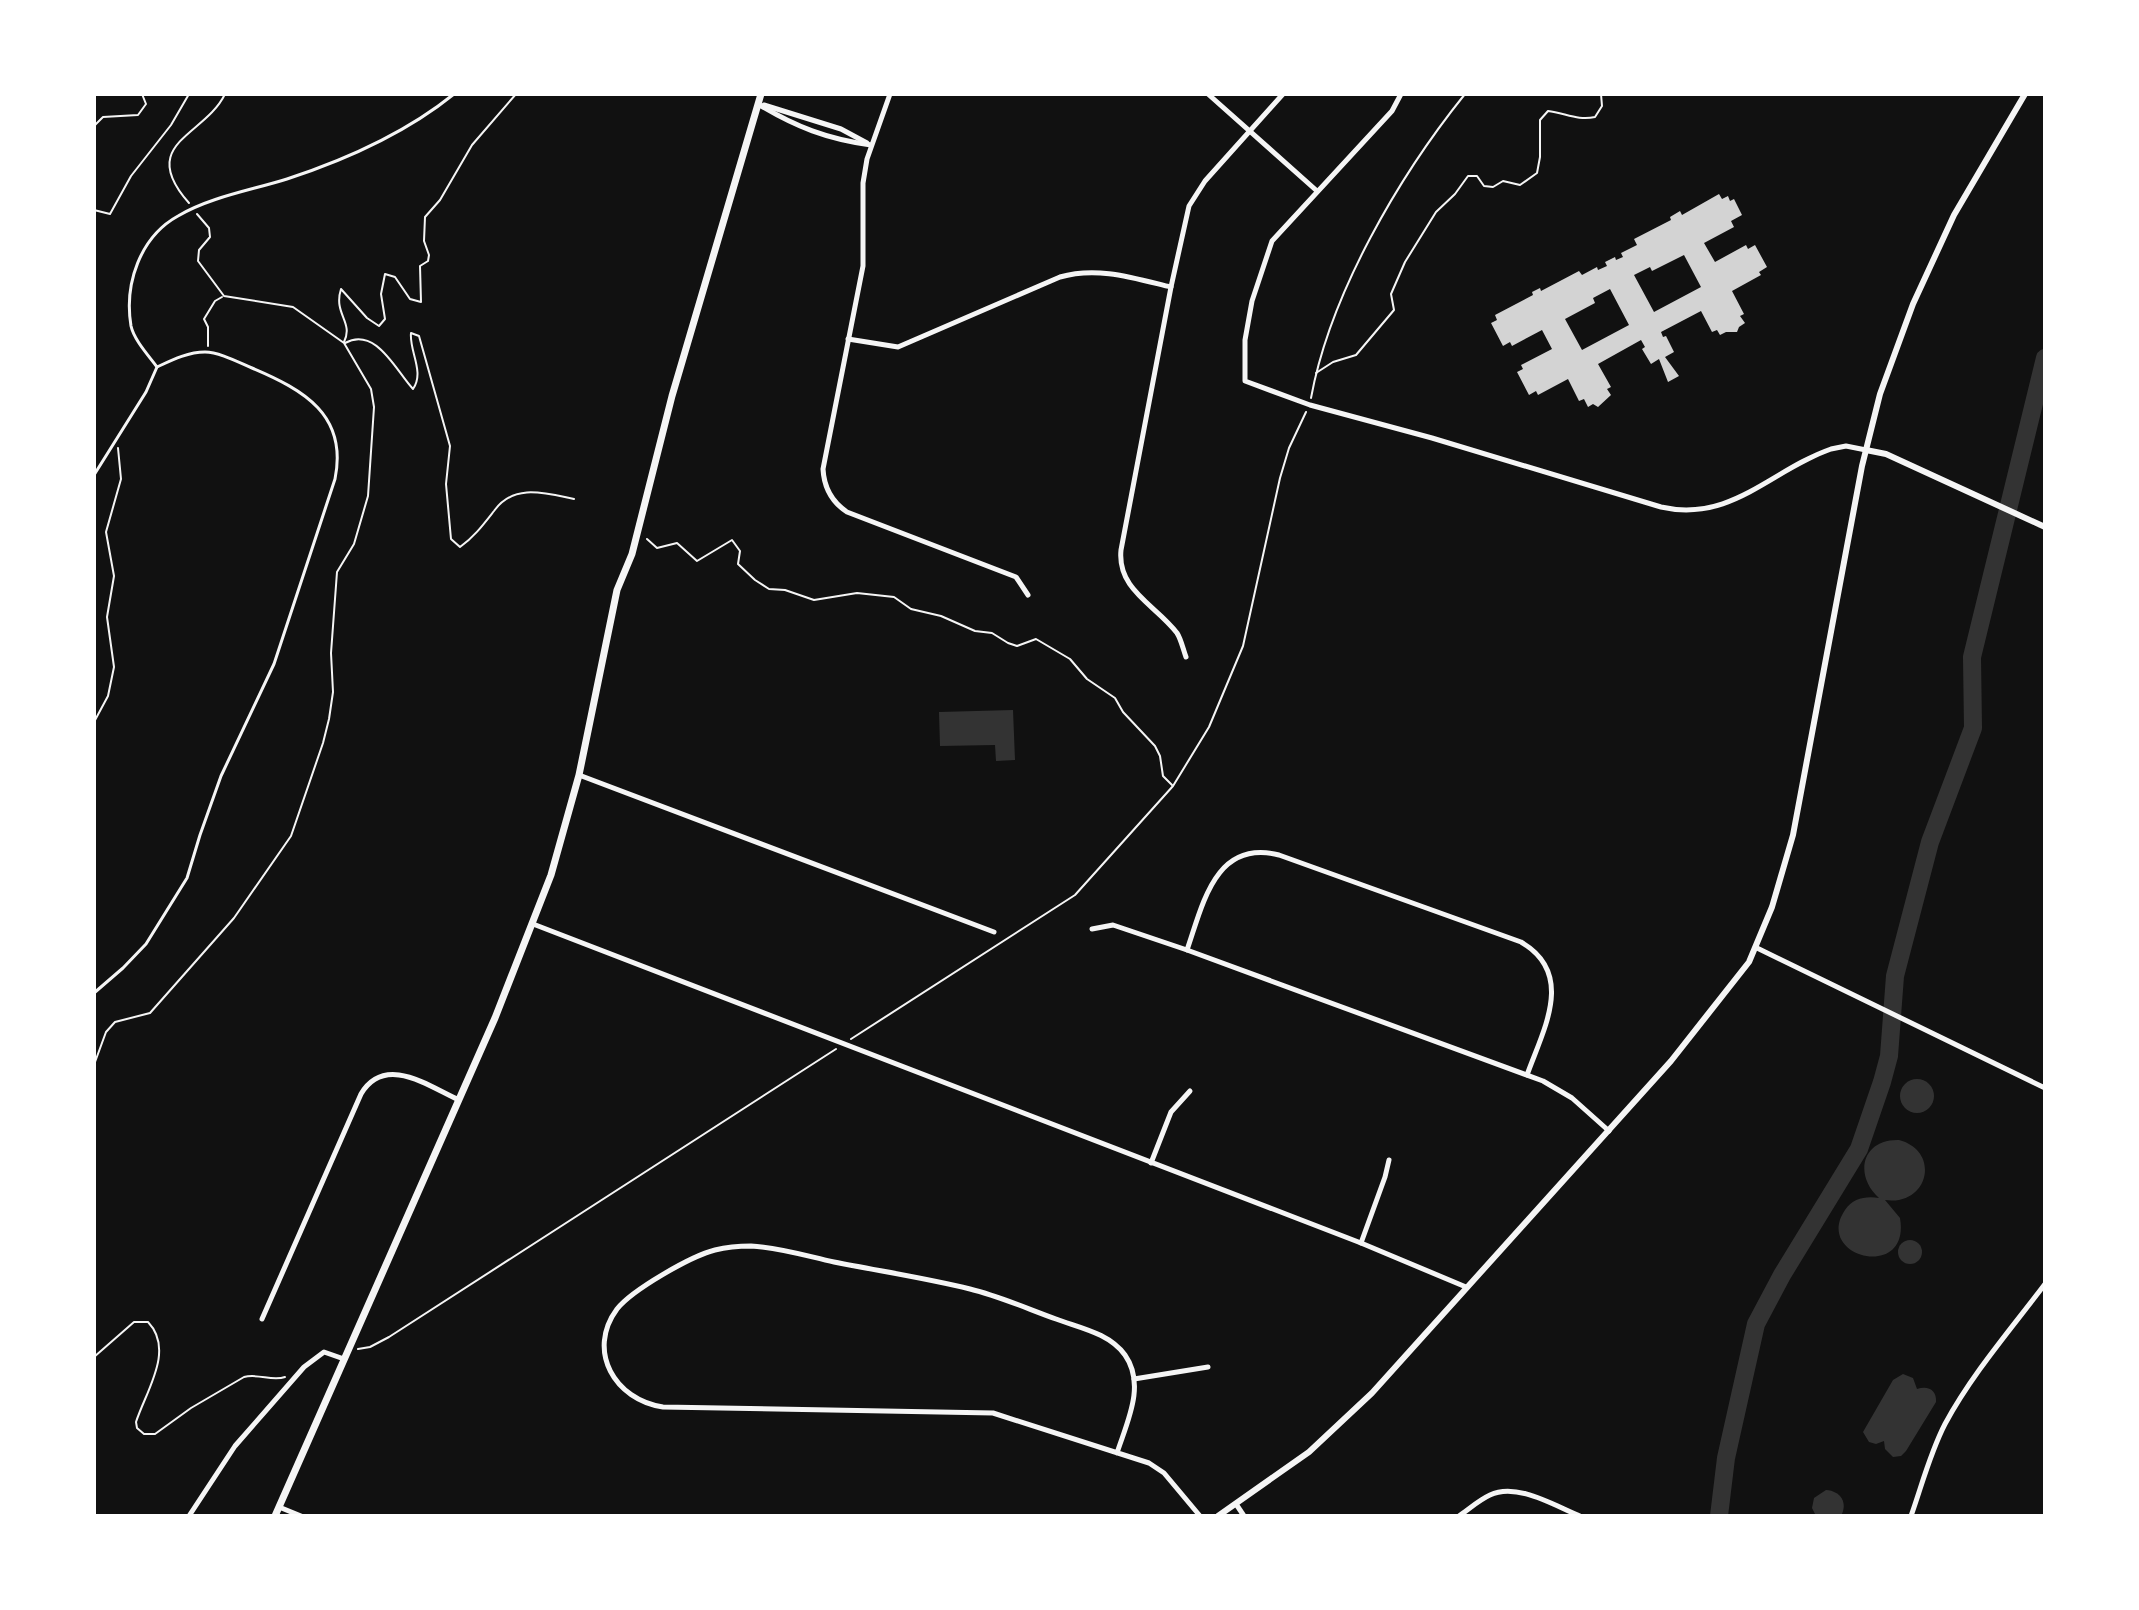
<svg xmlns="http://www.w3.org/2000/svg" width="2139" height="1610" font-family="'Work Sans',sans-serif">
<rect width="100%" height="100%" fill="#111"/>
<g fill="#333">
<polygon points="1013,710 1015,760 996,761 995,745 940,746 939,712"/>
<circle cx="1917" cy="1096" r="17"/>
<path d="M1899,1140c42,11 30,66 -14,60l15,18c11,64 -87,39 -55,-8 8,-12 21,-14 34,-12 -25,-22 -18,-59 20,-58z"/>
<circle cx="1910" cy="1252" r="12"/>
<path d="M1903,1374l10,4 4,11c11,-4 20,1 19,13l-30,49 -5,5 -8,1 -8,-8 -1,-8 -8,3 -7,-2 -6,-10 30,-52z"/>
<path d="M1826,1490c15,1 22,13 15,26h-25l-4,-8 2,-10z"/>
</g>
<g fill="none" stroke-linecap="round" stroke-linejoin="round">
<polyline stroke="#333" stroke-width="18" points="1719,1516 1726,1458 1756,1324 1782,1275 1859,1149 1882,1082 1889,1056 1895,976 1930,842 1973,728 1972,657 2045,358"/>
</g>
<path fill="#d3d3d3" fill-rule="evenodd" d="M1719,194l3,5 6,-3 2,5 4,-2 8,16 -11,6 3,6 -30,16 11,19 31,-17 2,4 7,-4 12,22 -8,5 2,3 -29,16 12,23 -4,2 5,7 -6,4 -2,5h-11l-6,3 -3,-5 -5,2 -11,-21 -40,21 2,5 3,-1 8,16 -9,5 14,19 -11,6 -9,-23 -8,5 -9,-15 3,-2 -4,-7 -43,24 13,23 -4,2 4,6 -13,12 -5,-3 -5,3 -4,-8 -5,2 -11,-22 -30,16 -2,-4 -7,4 -12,-23 6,-3 -2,-4 31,-16 -10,-19 -30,16 -2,-4 -7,4 -12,-23 6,-3 -2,-5 38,-20 -1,-3 8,-4 1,3 38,-20 3,4 15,-8 1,3 9,-4 -2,-4 10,-5 1,3 7,-3 -2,-4 16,-8 -3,-6 37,-19 -1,-3 10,-6 2,4zM1684,255l17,32 -47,25 -20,-37 16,-8 2,4zM1610,289l19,36 -47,25 -17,-31 30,-16 -2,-5z"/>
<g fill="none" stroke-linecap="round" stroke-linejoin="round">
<g stroke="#f5f5f5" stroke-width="2">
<polyline points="94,126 103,117 138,115 146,104 142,94"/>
<path d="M189,203c-53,-60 16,-67 36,-109"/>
<polyline points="94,210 110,214 131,176 171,125 189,94"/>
<path d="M344,342c10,-20 -11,-28 -3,-53l26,29 12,8 6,-7 -4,-25 4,-20 10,3 15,22 11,3 -1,-36 8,-5 1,-6 -5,-14 1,-24 15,-17 32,-55 44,-51"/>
<path d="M345,343c31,-17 51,28 68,46 12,-17 -4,-38 -2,-56l8,3 31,110 -4,38 5,55 9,8c14,-10 23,-22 34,-36 20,-28 51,-18 80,-12"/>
<polyline points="208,346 208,327 204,319 215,301 222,297"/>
<path d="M1316,373l17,-11 23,-7 38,-45 -3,-16 14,-32 31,-50 19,-18 13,-18h9l7,10 9,1 10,-6 17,4 17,-12 3,-16v-37l8,-9c17,2 30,10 47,6l7,-11 -1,-12"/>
<path d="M1311,398c19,-104 88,-222 154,-304"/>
<polyline points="647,539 657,548 677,543 697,561 732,540 740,551 738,564 755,580 769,589 785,590 814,600 857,593 894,597 911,609 941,616 975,631 992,633 1008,643 1017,646 1036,639 1070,659 1087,679 1115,698 1123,712 1155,746 1160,756 1163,776 1172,785"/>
<polyline points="94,722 108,696 114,667 107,617 114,576 106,532 121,479 118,448"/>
<polyline points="851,1039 1075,895 1173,786 1209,727 1243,646 1280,478 1289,448 1306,412"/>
<polyline points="94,1086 95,1062 106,1032 115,1022 150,1013 234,918 291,836 323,743 329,719 333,692 331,653 337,572 354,544 368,496 374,407 371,389 344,343 293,307 224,296 198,261 199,250 210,237 209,228 197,214"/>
<polyline points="358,1349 370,1347 389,1337 836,1049"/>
<path d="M94,1357l40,-35h14c27,28 -2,69 -12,100l1,6 7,6h11l36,-26 53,-31c15,-4 28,5 41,0"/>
</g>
<g stroke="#f5f5f5" stroke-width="3">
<path d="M94,475l52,-83 11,-25c-8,-11 -23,-27 -26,-41 -7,-42 9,-89 47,-110 32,-19 74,-26 109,-37 58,-19 120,-47 167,-85"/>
<path d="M94,993l29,-25 23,-24 41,-66 13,-43 21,-59 53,-112 61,-185c13,-64 -31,-89 -83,-111 -14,-6 -33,-16 -47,-16 -17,0 -33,8 -48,15"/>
</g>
<g stroke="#f5f5f5" stroke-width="5">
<path d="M890,94l-23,65 -4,24v83l-40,203c1,19 9,33 24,43l169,65 12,18"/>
<polyline points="1208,94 1317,191"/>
<path d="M1401,94l-9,17 -120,130 -20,60 -7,39v41l65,24 122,33 229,69c70,16 110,-37 170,-58l15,-3 20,4"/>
<path d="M758,104c38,23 69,35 113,41"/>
<polyline points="764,105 841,129 867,143"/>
<path d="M848,339l50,8 162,-70c37,-11 74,1 111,10"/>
<path d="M1186,657c-3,-8 -5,-18 -9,-24 -21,-28 -60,-43 -56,-83l50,-263 18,-81 16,-25 78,-87"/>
<polyline points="579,775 994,932"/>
<polyline points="533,924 1361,1243 1466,1287"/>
<polyline points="1092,929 1113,925 1187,950 1543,1081 1572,1098 1609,1131"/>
<polyline points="1757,948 2045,1088"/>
<path d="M1187,950c16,-46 28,-111 92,-95l242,87c55,32 22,88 6,133"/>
<polyline points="1151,1163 1171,1112 1190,1091"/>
<polyline points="1361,1243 1385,1177 1389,1160"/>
<path d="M262,1319l99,-225c24,-40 67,-8 98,6"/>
<polyline points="1134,1379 1208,1367"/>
<path d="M1117,1453c10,-31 29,-68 8,-98 -16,-22 -45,-27 -69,-36 -28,-10 -57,-23 -86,-30 -44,-11 -91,-18 -136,-27 -27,-6 -56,-15 -83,-16 -12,0 -24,1 -36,4 -24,6 -83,40 -98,59 -31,42 -2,91 46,98l330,6 156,50 15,10 36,43"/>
<polyline points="1236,1504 1244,1516"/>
<polyline points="279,1507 301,1516"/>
<polyline points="189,1516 235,1446 304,1367 324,1352 344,1359"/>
<path d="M1459,1516c10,-7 20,-16 31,-21 27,-13 65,11 90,21"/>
<path d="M1911,1516c11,-31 19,-63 34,-92 27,-50 66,-95 100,-140"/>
</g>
<g stroke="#f5f5f5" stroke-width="6">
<polyline points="1866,450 1886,454 2045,527"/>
<polyline points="1218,1516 1309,1452 1372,1393 1671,1061 1749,962 1772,907 1793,835 1862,466 1880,394 1913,304 1954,215 2025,94"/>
</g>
<polyline stroke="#f5f5f5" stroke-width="7" points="275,1516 495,1018 551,875 579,775 617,590 632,554 672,396 761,94"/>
</g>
<rect width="2139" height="1610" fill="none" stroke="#ffffff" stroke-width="192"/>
</svg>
